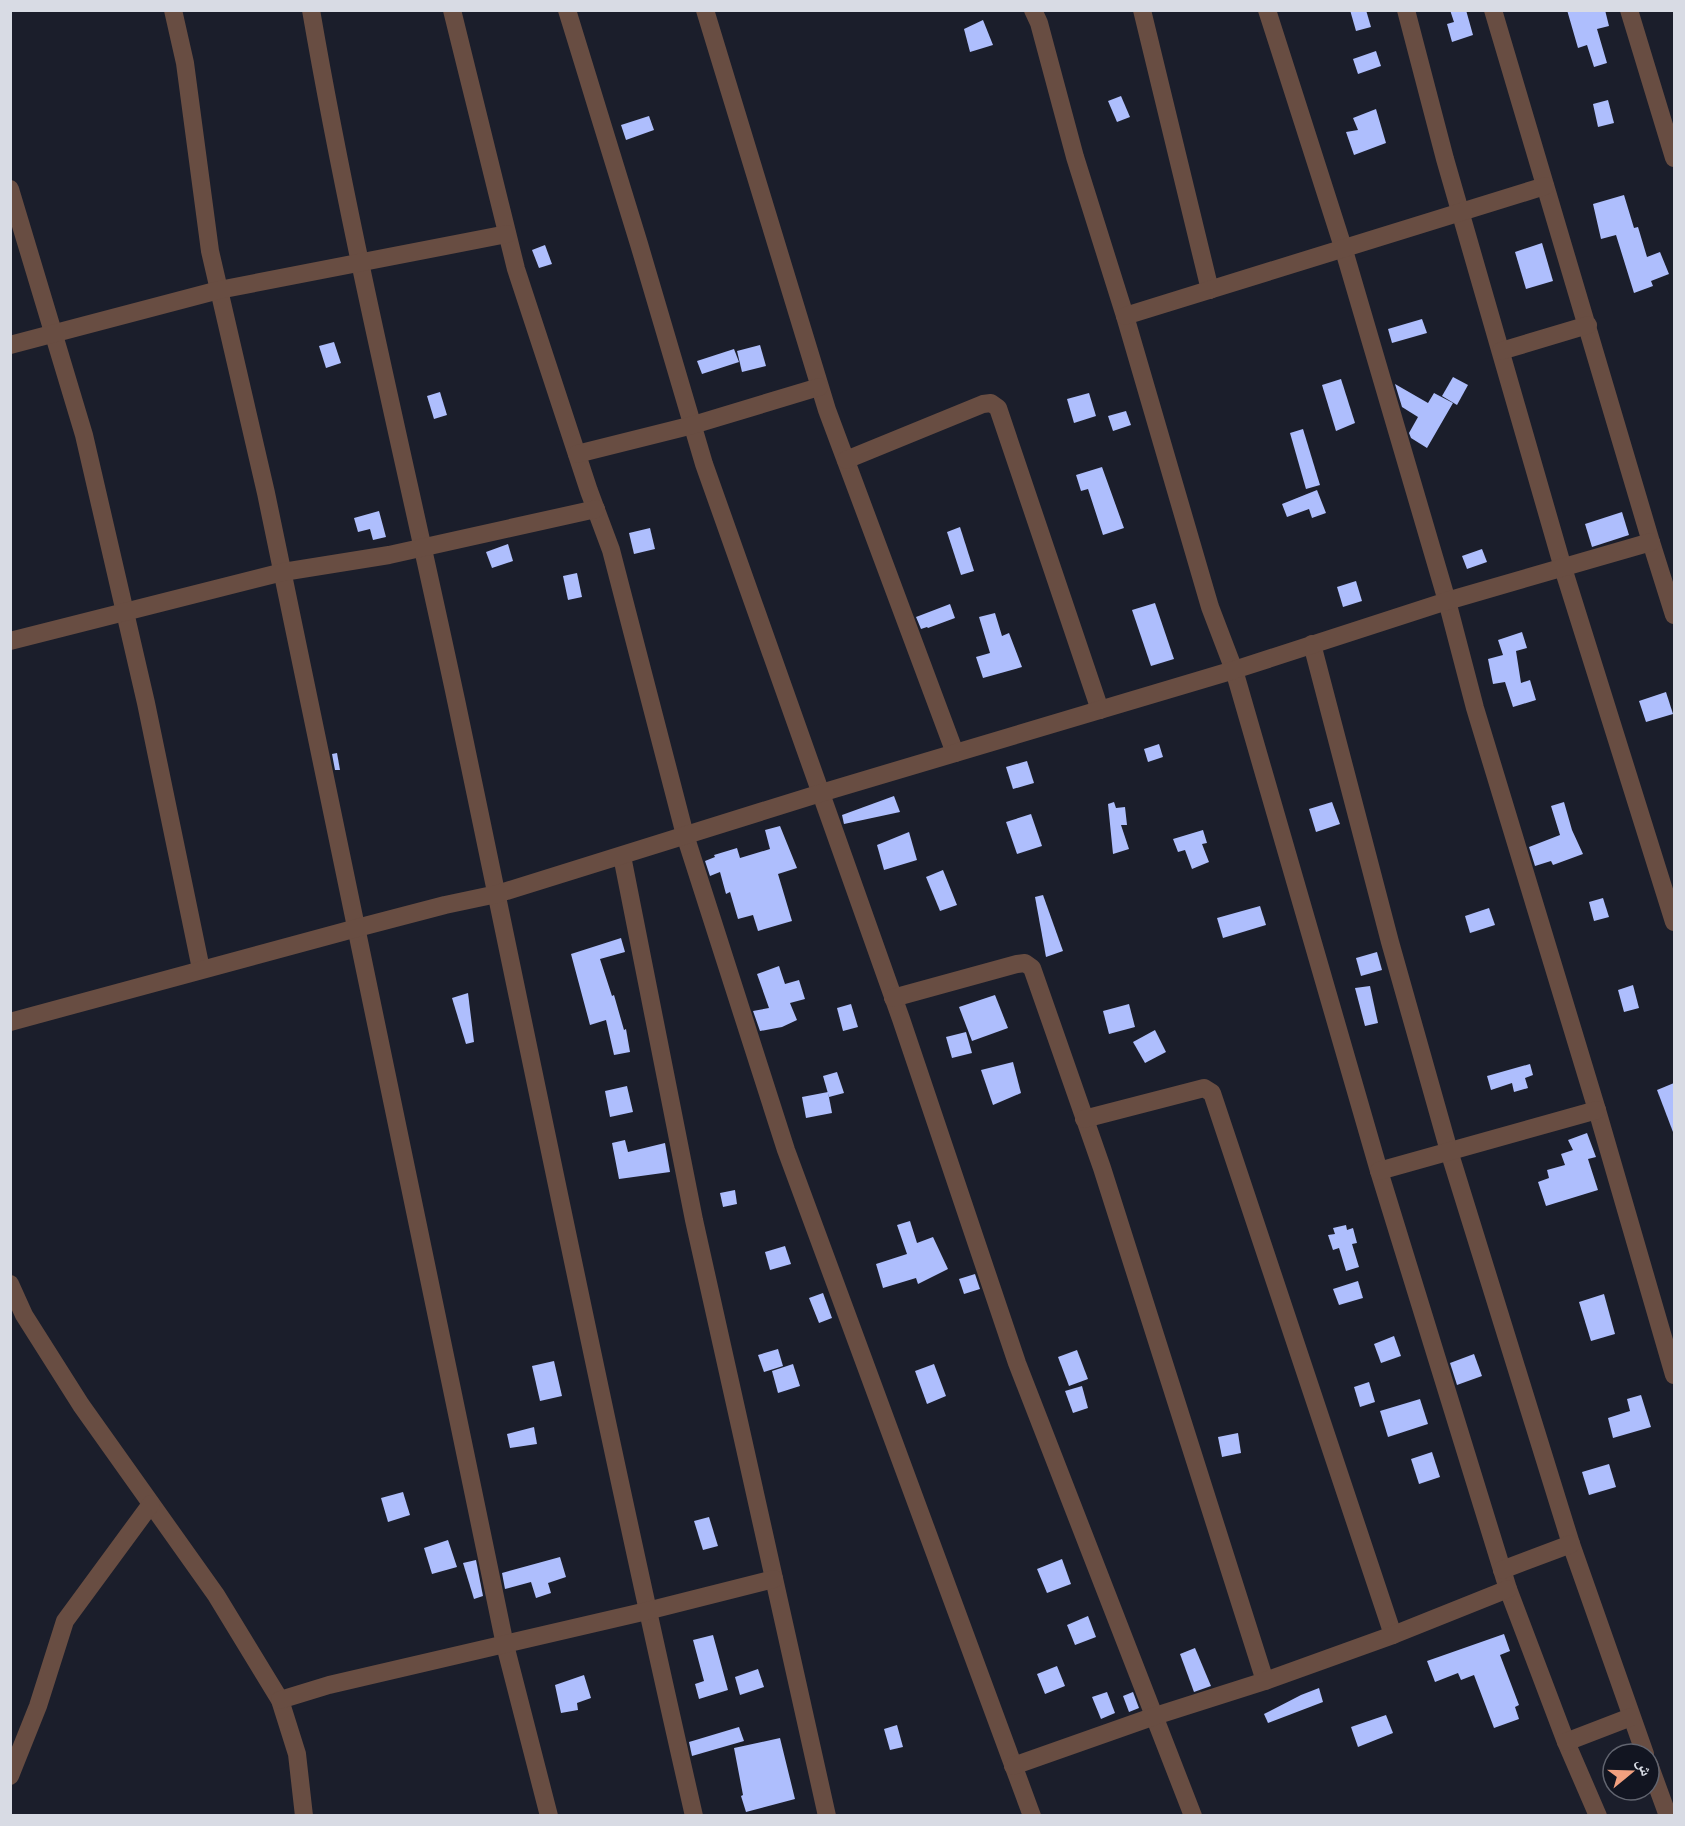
<svg xmlns="http://www.w3.org/2000/svg" width="1685" height="1826" font-family="'Public Sans','Noto Naskh Arabic',sans-serif">
<rect width="100%" height="100%" fill="#1b1e2b"/>
<g fill="#aebefd">
<polygon points="1350,10 1366,10 1371,27 1356,31"/>
<polygon points="1450,10 1466,10 1473,35 1452,42 1447,24 1454,22"/>
<polygon points="1567,10 1605,10 1609,26 1597,29 1607,63 1594,67 1587,45 1578,48"/>
<polygon points="983,20 993,45 970,52 964,29"/>
<polygon points="1376,51 1381,66 1358,74 1353,59"/>
<polygon points="1121,96 1130,117 1117,122 1108,101"/>
<polygon points="1608,100 1614,123 1598,127 1593,104"/>
<polygon points="1376,109 1386,143 1354,155 1346,132 1358,130 1353,118"/>
<polygon points="649,116 654,130 626,140 621,125"/>
<polygon points="1624,195 1634,228 1638,227 1647,257 1660,252 1669,274 1651,281 1653,286 1634,293 1616,235 1601,239 1593,204"/>
<polygon points="1542,243 1553,281 1526,289 1515,252"/>
<polygon points="545,245 552,264 539,268 532,250"/>
<polygon points="1422,319 1427,333 1392,343 1388,329"/>
<polygon points="334,342 341,363 326,368 319,346"/>
<polygon points="760,345 766,366 742,372 737,351"/>
<polygon points="734,349 739,362 702,374 697,361"/>
<polygon points="1453,377 1468,385 1457,405 1442,396"/>
<polygon points="1341,379 1355,423 1336,431 1322,385"/>
<polygon points="1395,384 1428,403 1434,393 1453,403 1427,448 1411,438 1409,433 1418,417 1402,407"/>
<polygon points="440,392 447,415 434,419 427,396"/>
<polygon points="1089,393 1096,416 1074,423 1067,399"/>
<polygon points="1126,411 1131,425 1113,431 1108,416"/>
<polygon points="1303,429 1320,485 1306,489 1290,433"/>
<polygon points="1102,467 1124,528 1103,535 1088,489 1081,491 1076,475"/>
<polygon points="1317,490 1326,513 1312,518 1309,509 1287,517 1282,504"/>
<polygon points="379,511 386,537 373,540 370,529 358,532 354,518"/>
<polygon points="1622,512 1629,535 1592,547 1585,524"/>
<polygon points="960,527 974,571 961,575 947,532"/>
<polygon points="650,528 655,549 634,554 629,533"/>
<polygon points="508,544 513,561 492,568 486,552"/>
<polygon points="1482,549 1487,562 1467,569 1462,556"/>
<polygon points="577,573 582,597 568,600 563,576"/>
<polygon points="1356,581 1362,601 1343,607 1337,587"/>
<polygon points="1155,603 1174,659 1151,666 1132,610"/>
<polygon points="950,604 955,618 928,628 927,627 921,629 916,617"/>
<polygon points="995,613 1002,636 1009,633 1022,667 983,678 976,657 990,653 979,617"/>
<polygon points="1522,632 1527,648 1516,651 1521,683 1530,680 1536,700 1513,707 1505,682 1493,684 1488,659 1503,655 1498,640"/>
<polygon points="1666,692 1673,714 1646,722 1639,701"/>
<polygon points="1159,744 1163,757 1148,762 1144,749"/>
<polygon points="337,753 340,770 335,770 332,754"/>
<polygon points="1027,761 1034,783 1013,789 1006,767"/>
<polygon points="894,796 900,812 844,824 842,815"/>
<polygon points="1114,802 1116,808 1125,807 1127,825 1121,825 1129,849 1113,854 1108,804"/>
<polygon points="1332,802 1340,824 1316,832 1309,809"/>
<polygon points="1564,802 1572,830 1583,854 1553,865 1551,861 1535,866 1529,847 1560,835 1551,806"/>
<polygon points="1031,814 1042,846 1017,854 1006,822"/>
<polygon points="780,826 797,868 778,874 792,921 758,931 753,915 738,919 730,892 726,894 720,872 710,876 705,861 715,857 714,855 737,848 740,858 770,849 765,830"/>
<polygon points="1203,830 1207,843 1202,844 1209,862 1192,869 1185,850 1178,852 1173,839"/>
<polygon points="909,832 917,860 884,870 877,845"/>
<polygon points="943,870 957,905 940,911 926,877"/>
<polygon points="1043,895 1063,951 1046,957 1035,897"/>
<polygon points="1603,898 1609,917 1594,921 1589,902"/>
<polygon points="1260,906 1266,925 1223,938 1217,918"/>
<polygon points="1489,908 1495,925 1470,933 1465,916"/>
<polygon points="621,938 625,952 600,959 612,996 614,995 624,1030 626,1029 630,1052 614,1055 606,1020 590,1025 571,954"/>
<polygon points="1377,952 1382,970 1361,976 1356,958"/>
<polygon points="779,966 785,984 799,980 805,999 790,1003 797,1020 782,1027 760,1031 753,1011 769,1008 757,974"/>
<polygon points="1633,985 1639,1008 1624,1012 1618,990"/>
<polygon points="1370,986 1378,1023 1365,1026 1355,988"/>
<polygon points="468,993 474,1042 466,1044 452,998"/>
<polygon points="995,995 1008,1028 972,1041 959,1007"/>
<polygon points="851,1004 858,1027 843,1031 837,1008"/>
<polygon points="1129,1004 1135,1027 1109,1034 1103,1011"/>
<polygon points="1155,1030 1166,1052 1145,1063 1133,1042"/>
<polygon points="966,1032 972,1053 952,1058 946,1037"/>
<polygon points="1013,1062 1021,1093 993,1105 981,1070"/>
<polygon points="1530,1064 1533,1075 1525,1078 1528,1088 1514,1092 1512,1083 1491,1090 1487,1076"/>
<polygon points="837,1072 844,1093 829,1097 823,1076"/>
<polygon points="1674,1083 1674,1132 1673,1132 1657,1090"/>
<polygon points="627,1086 633,1112 610,1117 605,1091"/>
<polygon points="828,1092 832,1113 806,1118 802,1097"/>
<polygon points="1587,1133 1596,1157 1588,1159 1598,1190 1546,1206 1538,1182 1549,1178 1547,1170 1565,1165 1561,1154 1573,1150 1568,1140"/>
<polygon points="625,1140 628,1152 665,1143 670,1172 619,1179 612,1143"/>
<polygon points="735,1190 737,1204 723,1207 720,1193"/>
<polygon points="910,1221 917,1243 933,1237 948,1269 918,1284 916,1278 883,1288 876,1264 907,1254 897,1225"/>
<polygon points="1346,1225 1347,1230 1353,1228 1357,1243 1352,1244 1359,1267 1346,1271 1339,1248 1333,1250 1328,1235 1335,1234 1333,1228"/>
<polygon points="785,1246 791,1264 770,1270 765,1252"/>
<polygon points="975,1274 980,1289 964,1294 959,1279"/>
<polygon points="1358,1281 1363,1298 1339,1305 1333,1289"/>
<polygon points="823,1293 832,1318 819,1323 809,1298"/>
<polygon points="1604,1294 1615,1334 1591,1341 1579,1302"/>
<polygon points="1394,1336 1401,1356 1381,1363 1374,1344"/>
<polygon points="778,1349 783,1366 764,1372 758,1355"/>
<polygon points="1077,1350 1088,1379 1069,1386 1058,1357"/>
<polygon points="1474,1354 1482,1376 1457,1385 1450,1363"/>
<polygon points="554,1361 562,1396 540,1401 532,1366"/>
<polygon points="793,1364 800,1386 778,1393 772,1371"/>
<polygon points="934,1364 946,1396 927,1404 915,1371"/>
<polygon points="1369,1382 1375,1402 1360,1407 1354,1387"/>
<polygon points="1082,1386 1088,1408 1073,1413 1065,1391"/>
<polygon points="1641,1395 1651,1427 1613,1438 1608,1418 1630,1411 1627,1399"/>
<polygon points="1420,1399 1428,1424 1388,1437 1380,1411"/>
<polygon points="534,1427 537,1444 510,1448 507,1434"/>
<polygon points="1238,1433 1241,1453 1222,1457 1218,1437"/>
<polygon points="1432,1452 1440,1477 1419,1484 1411,1459"/>
<polygon points="1609,1464 1616,1487 1589,1495 1582,1472"/>
<polygon points="403,1492 410,1515 388,1522 381,1498"/>
<polygon points="709,1517 718,1546 703,1550 694,1521"/>
<polygon points="448,1540 457,1567 432,1574 424,1548"/>
<polygon points="560,1557 566,1577 548,1583 551,1593 536,1598 531,1582 505,1589 502,1573"/>
<polygon points="1062,1559 1071,1584 1047,1593 1037,1569"/>
<polygon points="476,1560 483,1596 474,1599 463,1563"/>
<polygon points="1088,1616 1096,1637 1075,1645 1067,1625"/>
<polygon points="1504,1634 1510,1651 1500,1655 1519,1705 1515,1707 1519,1719 1494,1728 1474,1675 1461,1680 1458,1673 1435,1682 1427,1661"/>
<polygon points="713,1635 728,1690 699,1699 695,1684 704,1681 693,1640"/>
<polygon points="1195,1648 1211,1686 1194,1692 1180,1654"/>
<polygon points="1057,1666 1065,1686 1045,1694 1037,1674"/>
<polygon points="758,1669 764,1687 740,1695 735,1677"/>
<polygon points="584,1675 591,1698 577,1703 578,1710 561,1713 555,1685"/>
<polygon points="1319,1688 1323,1702 1268,1723 1264,1714 1301,1695"/>
<polygon points="1107,1692 1115,1713 1101,1719 1092,1697"/>
<polygon points="1133,1692 1139,1708 1129,1712 1123,1696"/>
<polygon points="1386,1715 1393,1733 1358,1747 1351,1727"/>
<polygon points="897,1725 903,1747 890,1750 884,1729"/>
<polygon points="739,1727 744,1741 692,1756 689,1742"/>
<polygon points="780,1738 795,1799 746,1812 741,1796 743,1795 734,1748"/>
</g>
<g fill="none" stroke-linecap="round" stroke-linejoin="round">
<g stroke="#684d42" stroke-width="18">
<polyline points="173,10 185,63 210,251 266,493 505,1645 549,1816"/>
<path d="M311,10c40,232 96,460 145,690 78,372 153,745 238,1116"/>
<polyline points="452,10 516,269 589,491 611,550 685,835 786,1150 1032,1816"/>
<polyline points="567,10 639,244 704,464 901,1019 1017,1363 1193,1816"/>
<polyline points="705,10 827,410 955,753"/>
<polyline points="1033,10 1039,23 1075,157 1125,316 1210,607 1234,670 1379,1171 1508,1589 1566,1742 1598,1816"/>
<polyline points="1142,10 1210,290"/>
<polyline points="1267,10 1343,247 1447,601 1475,708 1597,1110 1674,1375"/>
<polyline points="1406,10 1445,159 1563,568 1674,922"/>
<polyline points="1493,10 1651,542 1674,615"/>
<polyline points="1629,10 1674,158"/>
<polyline points="10,189 84,435 146,703 201,969"/>
<polyline points="1125,316 1545,186"/>
<polyline points="10,345 219,290 507,234"/>
<polyline points="1501,351 1588,325"/>
<polyline points="577,454 693,425 819,387"/>
<polyline points="846,460 983,404 991,403 998,408 1100,710"/>
<polyline points="10,641 283,572 389,555 596,509"/>
<polyline points="1312,644 1390,942 1449,1151 1571,1544 1645,1754"/>
<polyline points="622,856 694,1220 827,1816"/>
<polyline points="893,998 1017,964 1025,963 1032,968 1102,1168 1265,1681"/>
<polyline points="10,1022 357,928 445,905 497,894 821,793 1234,670 1447,601 1651,542"/>
<polyline points="1084,1119 1204,1088 1212,1093 1393,1635"/>
<polyline points="1379,1171 1597,1110"/>
<polyline points="10,1284 24,1315 81,1405 216,1595 280,1700 297,1754 304,1816"/>
<polyline points="1502,1570 1571,1544"/>
<polyline points="280,1700 329,1685 647,1611 774,1579"/>
<polyline points="1566,1742 1631,1717"/>
<polyline points="1649,1764 1668,1816"/>
<polyline points="1013,1766 1155,1716 1265,1681 1393,1635 1508,1589"/>
<polyline points="10,1776 38,1706 65,1621 151,1504"/>
</g>
</g>
<rect width="1685" height="1826" fill="none" stroke="#d8dbe4" stroke-width="24"/>
<g transform="translate(1631 1772) rotate(71)"><circle r="28" fill="#121521" stroke="#61646f" stroke-width="1.5"/>
<path d="M0-4.5L10 22L0 15L-10 22Z" fill="#f2a07f"/>
<text y="-9" font-size="16" font-weight="bold" text-anchor="middle" fill="#d8dbe4">ش</text>
</g>
</svg>
